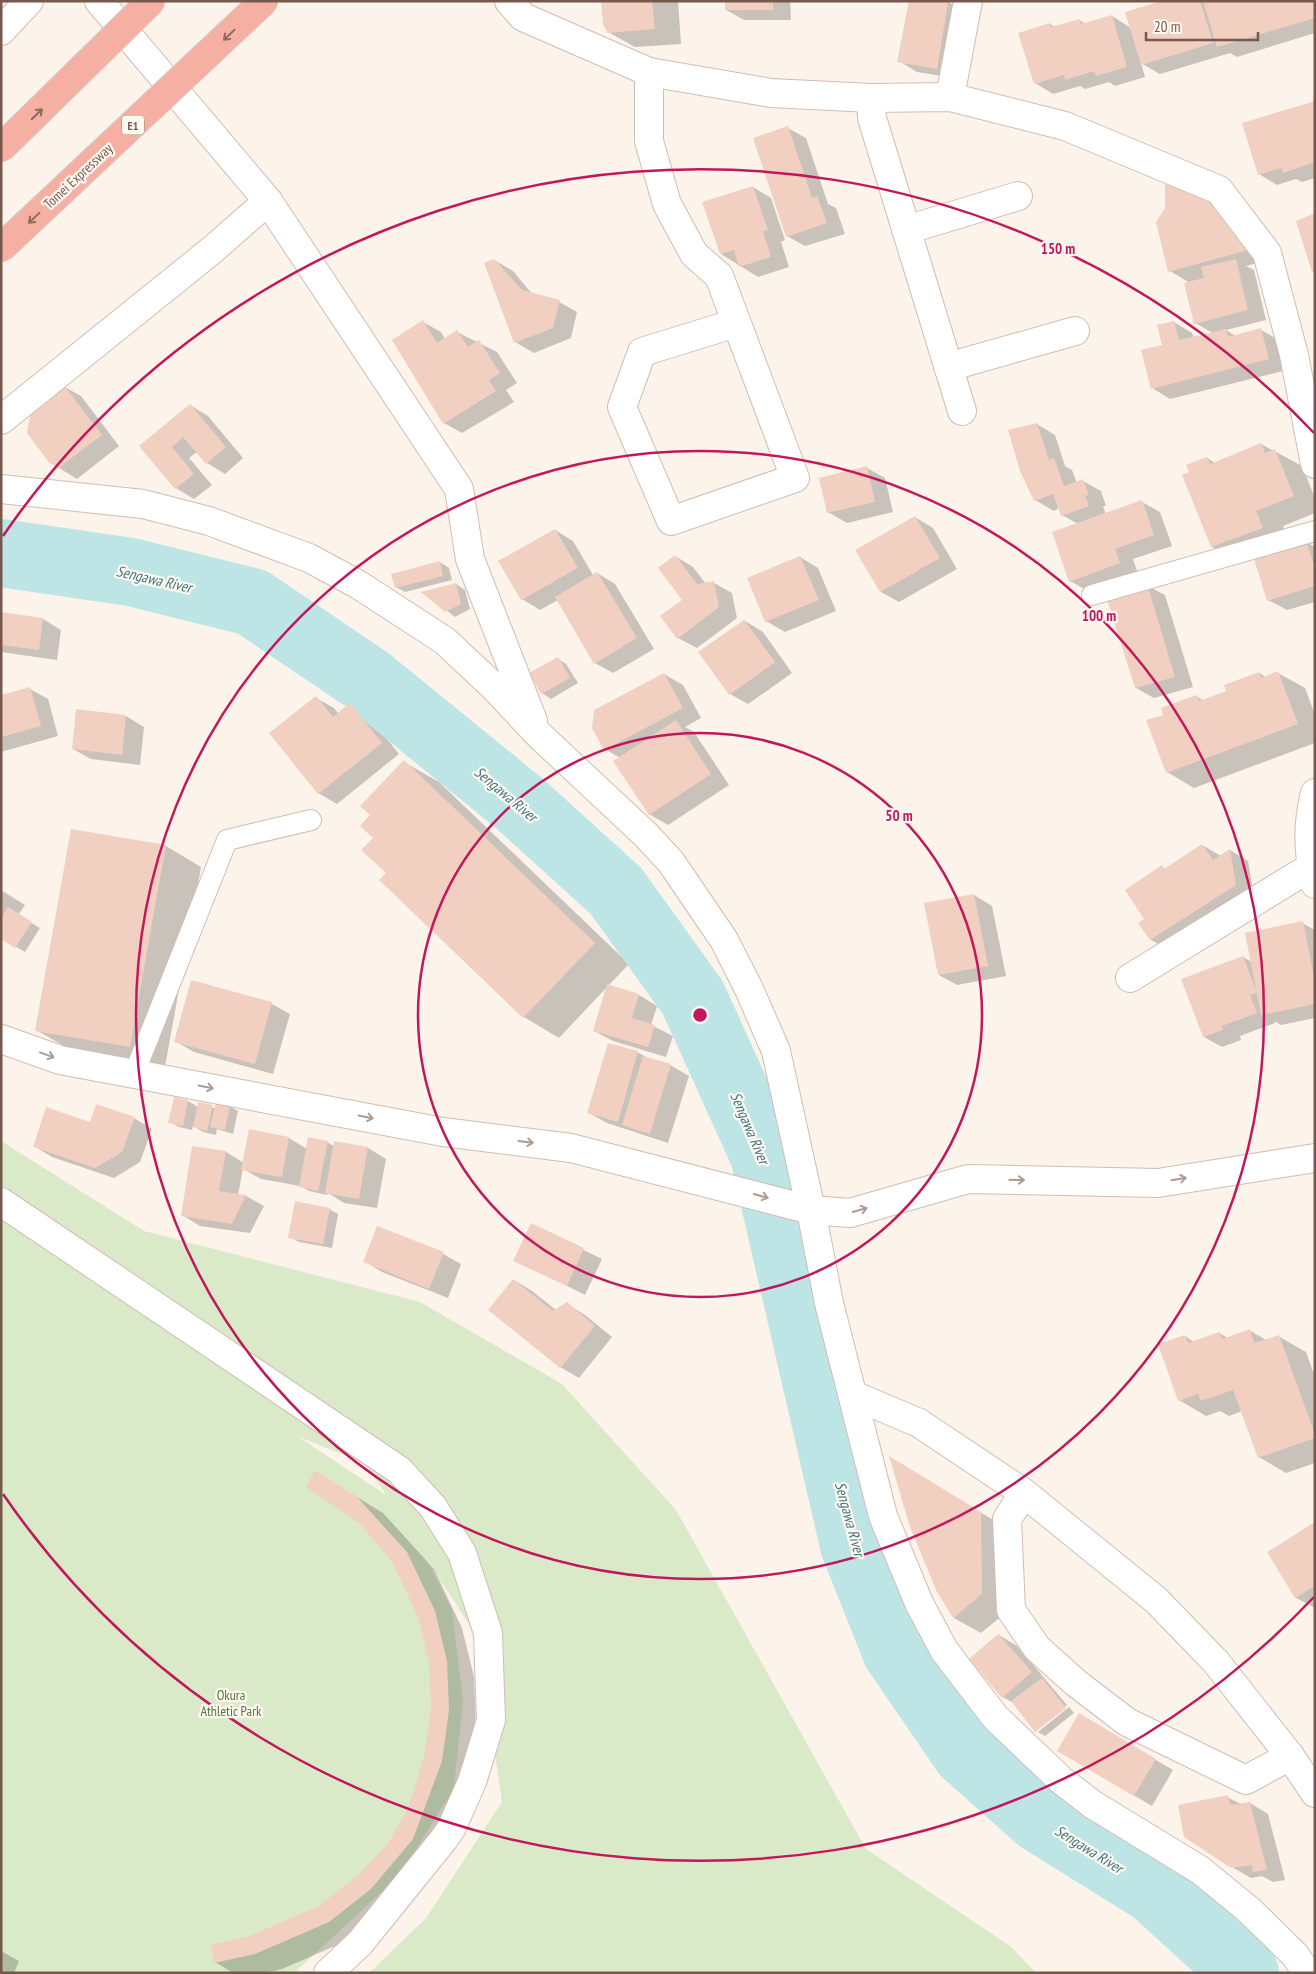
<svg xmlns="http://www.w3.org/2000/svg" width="1316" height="1974" font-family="'PT Sans Narrow',sans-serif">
<rect width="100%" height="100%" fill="#fcf3ea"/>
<path fill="#daeac8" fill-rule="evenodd" d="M1,1141l143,90 276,71 142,82 114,126 190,339 144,97 26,27h-667l57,-55 76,-116 -24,-164 -52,-80 26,52 11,91 -9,87 -53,86 -107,99h-293zM297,1436l69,28 20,31z"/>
<g fill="#0003">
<polygon points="602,1 678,1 681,44 635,47 608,32 604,25"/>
<polygon points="726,1 790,1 791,20 744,20 726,10"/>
<polygon points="910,1 947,1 963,11 955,78 917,72 899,61"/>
<polygon points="1166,1 1315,1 1315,33 1237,57 1230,53 1160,74 1141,63 1145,77 1115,86 1109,82 1085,89 1080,86 1053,94 1035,83 1050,24 1055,27 1079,20 1086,24 1112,16 1131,28"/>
<polygon points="1315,102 1315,178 1302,182 1296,179 1277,185 1259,174"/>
<polygon points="788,128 806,138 828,204 836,208 845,234 805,246 787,236"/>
<polygon points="753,187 771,198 785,240 781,242 789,267 758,277 721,254"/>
<polygon points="1213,203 1251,256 1253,255 1266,261 1246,266 1254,270 1266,320 1226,330 1236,336 1261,330 1279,340 1287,370 1170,399 1152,388 1164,346 1174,322 1192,333 1194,338 1213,333 1195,323 1190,283 1170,271"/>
<polygon points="494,260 513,271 533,295 559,302 577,312 571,338 534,353 515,342"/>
<polygon points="423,322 441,332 445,339 457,332 497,352 517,383 506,390 514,402 462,433 444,423"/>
<polygon points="63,386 81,396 119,446 77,479 51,463"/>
<polygon points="190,405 208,416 243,458 225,474 207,463 197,452 189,458 212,485 194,499 176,488 141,446"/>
<polygon points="1037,424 1055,435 1065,466 1072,470 1077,483 1083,481 1101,491 1106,506 1103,506 1106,515 1142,502 1160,512 1172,546 1133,559 1138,574 1088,591 1070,581 1078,524 1062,515 1059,508 1054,511 1035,500"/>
<polygon points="1261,444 1302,466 1315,498 1315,513 1283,526 1289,543 1306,542 1315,547 1315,602 1287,610 1268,600 1255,556 1239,562 1212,547 1190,473 1207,458 1215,463"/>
<polygon points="867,468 885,478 893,512 847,523 828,512"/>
<polygon points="915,517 933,528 957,569 899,602 881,592"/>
<polygon points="555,530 573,541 593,575 597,573 615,584 654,649 613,673 595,663 558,600 540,610 522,599"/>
<polygon points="675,556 693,567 706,584 714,583 732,593 737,618 697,648 678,638 684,600"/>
<polygon points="800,557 818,568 836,611 785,632 766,621"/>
<polygon points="440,562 449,568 452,580 405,592 396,587"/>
<polygon points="456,584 465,590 470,609 455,617 424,592"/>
<polygon points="1146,585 1165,595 1193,687 1154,698 1136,688"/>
<polygon points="1,614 43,619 61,630 57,660 1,652"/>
<polygon points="745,621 763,632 792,673 748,704 730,694"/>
<polygon points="558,659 566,664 578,683 551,699 542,693 531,674"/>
<polygon points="1259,673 1266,677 1278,673 1305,688 1315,715 1315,743 1194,788 1167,772 1165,715 1196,696 1204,701 1228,692"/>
<polygon points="664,674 683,685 701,718 685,727 694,732 729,785 668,825 649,814 620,758 605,749"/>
<polygon points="30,689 48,699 58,736 1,752 1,697"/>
<polygon points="316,698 334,708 339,714 350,705 368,715 399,754 337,804 318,793"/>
<polygon points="77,711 126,716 144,727 140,765 91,759 73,749"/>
<polygon points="404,762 439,782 629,964 608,986 639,995 657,1006 651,1025 673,1036 666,1057 613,1041 594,1031 608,986 559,1038 524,1017 381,880 387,873 375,838 372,815"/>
<polygon points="72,830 166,846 201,867 165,1067 71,1050 36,1030"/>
<polygon points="1202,845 1221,856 1230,850 1248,861 1254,896 1169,950 1151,940 1145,919 1162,867 1166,869"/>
<polygon points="1,890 25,905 18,915 40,928 25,952 3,939 1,942"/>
<polygon points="974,895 992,906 1006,976 957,985 939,975"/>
<polygon points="1302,923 1315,930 1315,1018 1281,1025 1274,1021 1275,1023 1240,1036 1241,1040 1222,1047 1204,1037 1243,957 1252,962"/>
<polygon points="192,982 272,1004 290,1014 273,1074 194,1052 175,1041"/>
<polygon points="637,1052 648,1058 670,1065 689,1076 668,1143 607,1123 589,1113"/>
<polygon points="175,1099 188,1101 198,1107 215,1108 229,1106 238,1111 233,1134 217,1129 216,1135 203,1132 193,1126 192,1130 179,1127 170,1122"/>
<polygon points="134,1118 152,1129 140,1162 114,1178 52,1157 34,1146 91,1123"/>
<polygon points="250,1131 289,1138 307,1149 327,1142 334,1146 368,1148 386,1159 377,1208 344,1203 328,1193 327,1195 309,1191 300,1186 261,1179 243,1169 238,1195 246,1196 264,1206 250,1233 200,1226 182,1215 226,1152 244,1163"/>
<polygon points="329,1209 338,1214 332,1248 299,1242 290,1237"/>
<polygon points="532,1225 602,1259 585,1295 515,1260"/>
<polygon points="443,1254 461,1264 448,1298 382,1272 364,1261"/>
<polygon points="514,1280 532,1291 556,1310 567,1304 585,1315 612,1337 579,1378 560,1367"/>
<polygon points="1249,1330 1266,1340 1278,1336 1306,1352 1315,1377 1315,1463 1286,1473 1259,1457 1242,1411 1229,1416 1220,1411 1206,1416 1179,1400 1185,1336 1194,1342 1219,1333 1228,1338"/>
<polygon points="916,1473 1008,1529 1009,1610 981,1633 954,1618 937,1589"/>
<polygon points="342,1488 383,1513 434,1569 462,1628 474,1677 476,1726 440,1854 356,1937 282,1969 266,1973 233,1973 215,1962 249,1938 320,1907 359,1876 389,1844 408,1811 426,1757 432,1710 430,1663 419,1616 393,1562"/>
<polygon points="1315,1523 1315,1608 1296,1598 1269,1553"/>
<polygon points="999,1635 1017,1646 1067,1705 1037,1729 1037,1732 1015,1704 1003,1697 970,1659"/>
<polygon points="1069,1707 1074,1713 1045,1736 1038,1732"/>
<polygon points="1079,1715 1173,1770 1152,1806 1058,1751"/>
<polygon points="1227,1797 1241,1804 1250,1803 1268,1814 1285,1880 1273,1882 1262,1876 1251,1878 1232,1867"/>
<polygon points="1,1951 19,1961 14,1973 1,1973"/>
</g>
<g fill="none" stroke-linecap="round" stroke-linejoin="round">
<polyline stroke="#bee5e6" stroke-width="68" points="1,553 131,572 252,602 369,681 520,804 616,891 693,998 764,1155 854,1545 896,1651 966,1753 1040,1819 1154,1890 1245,1973"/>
</g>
<g fill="#f1d0c2">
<polygon points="601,1 652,1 655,29 607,33 606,26 603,26"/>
<rect x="725" y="1" width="48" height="9"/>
<polygon points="909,1 945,1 948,3 937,69 897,62"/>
<polygon points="1162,1 1200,1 1213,43 1141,65 1125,12"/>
<polygon points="1203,1 1315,1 1315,18 1217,47"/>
<polygon points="1112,15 1127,67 1096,76 1094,71 1065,80 1064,75 1034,84 1018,33 1050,23 1051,27 1079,19 1081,24"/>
<polygon points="1315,101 1315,162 1283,173 1281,168 1258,175 1242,123"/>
<polygon points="788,126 812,198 817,196 827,223 786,237 753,138"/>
<polygon points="1165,180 1213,200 1248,250 1168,272 1156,222 1165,208"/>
<polygon points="753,186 768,230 763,231 771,257 739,267 734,250 720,254 702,202"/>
<polygon points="1315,213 1315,271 1312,272 1296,221"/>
<polygon points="494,259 522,290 560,300 553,328 514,343 484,263"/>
<polygon points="1236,259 1248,310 1194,324 1184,283 1204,278 1201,267"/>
<polygon points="423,320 437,343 457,330 468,347 479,340 500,373 489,380 496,391 443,424 392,340"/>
<polygon points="1174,321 1179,340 1226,329 1228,337 1261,328 1269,359 1151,389 1141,350 1162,345 1157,325"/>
<polygon points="63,384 102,435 57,469 52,462 50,464 27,433 31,410"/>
<polygon points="190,404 226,447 206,464 183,437 172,447 194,474 175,489 139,446"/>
<polygon points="1037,423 1049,460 1054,458 1064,486 1083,479 1089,495 1085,496 1089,506 1061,516 1053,494 1034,501 1020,471 1008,430"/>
<polygon points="1261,443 1265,453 1275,449 1294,496 1256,511 1263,528 1211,547 1182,475 1189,472 1186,465 1207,457 1210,464"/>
<polygon points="867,466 875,502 827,513 819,478"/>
<polygon points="1142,500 1154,535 1115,549 1120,563 1069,582 1052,532"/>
<polygon points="915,516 940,558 880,592 855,550"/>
<polygon points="555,529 578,568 521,600 498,561"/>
<polygon points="1306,541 1315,568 1315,586 1267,601 1253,556"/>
<polygon points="675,555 697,584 714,581 719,607 677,639 660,616 682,600 658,568"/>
<polygon points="800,556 819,600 765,622 747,578"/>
<polygon points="440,561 443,576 395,588 391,574"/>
<polygon points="597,572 637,638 594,664 555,597"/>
<polygon points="456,583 461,604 445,612 421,592"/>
<polygon points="1147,584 1175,677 1135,688 1106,596"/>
<polygon points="1,612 43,618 39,650 1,645"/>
<polygon points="744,620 775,662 729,695 698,652"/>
<polygon points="558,657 570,678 541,694 529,673"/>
<polygon points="1278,671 1298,724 1166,773 1146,720 1163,715 1161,708 1196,695 1199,701 1226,691 1224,685 1259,672 1261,678"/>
<polygon points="664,673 683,708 604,750 592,728 594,710"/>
<polygon points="30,687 41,726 1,737 1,695"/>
<polygon points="316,696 333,717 350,703 382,743 318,794 269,733"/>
<polygon points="76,709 126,715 122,755 72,749"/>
<polygon points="676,720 711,774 649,815 613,761"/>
<polygon points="404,760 595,943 523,1018 379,880 386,873 361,850 373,838 360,826 370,815 360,806"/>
<polygon points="71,829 166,845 130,1047 35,1031"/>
<polygon points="1202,844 1213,860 1230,849 1236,885 1150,940 1138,923 1144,919 1125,890 1162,865 1164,869"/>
<polygon points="974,894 988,966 938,975 924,903"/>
<polygon points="8,907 32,922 15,948 1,939 1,918"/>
<polygon points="1303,921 1315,982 1315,1004 1261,1015 1245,933"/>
<polygon points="1243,956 1257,993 1250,995 1257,1013 1222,1026 1223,1030 1203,1037 1181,979"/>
<polygon points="191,980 272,1002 255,1064 174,1042"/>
<polygon points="607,984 639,994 632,1018 655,1025 648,1047 593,1031"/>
<polygon points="608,1043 638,1051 618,1122 587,1113"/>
<polygon points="643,1056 671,1064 650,1134 622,1125"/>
<polygon points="174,1097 188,1100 183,1126 168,1123"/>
<polygon points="198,1102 213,1105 207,1131 193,1127"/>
<polygon points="216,1102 230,1105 225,1130 210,1127"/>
<polygon points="96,1104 135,1117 122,1152 95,1168 33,1147 46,1107 90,1122"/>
<polygon points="249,1129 289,1137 282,1177 241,1170"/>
<polygon points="308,1137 328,1141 318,1191 299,1187"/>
<polygon points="334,1141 368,1147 359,1199 325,1193"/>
<polygon points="192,1146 226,1151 219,1191 246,1195 232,1224 181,1216"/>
<polygon points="295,1201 330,1208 323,1244 288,1238"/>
<polygon points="531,1223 584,1248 567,1286 513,1261"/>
<polygon points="377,1226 444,1252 429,1289 363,1262"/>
<polygon points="513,1279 553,1311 567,1302 595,1326 560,1368 488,1310"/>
<polygon points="1250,1329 1254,1343 1279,1335 1315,1434 1315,1438 1258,1458 1233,1390 1201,1401 1198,1394 1178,1401 1158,1344 1185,1335 1188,1343 1219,1332 1222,1339"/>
<polygon points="889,1456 981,1512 982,1594 953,1618 936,1590 910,1527"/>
<polygon points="315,1470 356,1496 407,1552 435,1611 447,1661 449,1710 442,1761 413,1839 371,1889 329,1922 255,1954 214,1963 211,1945 249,1936 319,1906 358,1875 388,1843 407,1811 424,1757 431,1709 429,1663 418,1617 392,1562 360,1524 306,1487"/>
<polygon points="1315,1522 1315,1586 1295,1598 1267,1552"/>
<polygon points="998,1634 1032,1672 1002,1698 969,1659"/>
<polygon points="1042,1678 1066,1708 1035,1732 1011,1701"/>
<polygon points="1079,1713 1156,1759 1134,1796 1057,1751"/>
<polygon points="1228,1795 1230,1805 1250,1802 1267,1870 1253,1872 1252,1865 1231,1868 1184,1837 1178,1805"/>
</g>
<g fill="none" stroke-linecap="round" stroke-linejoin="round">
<defs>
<g id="service">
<polyline points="1092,595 1315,531"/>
<polyline points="134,1074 227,840 311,820"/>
</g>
<g id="minor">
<polyline points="99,1 268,201 459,489 470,559 533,721"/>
<polyline points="509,1 523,17 649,72 771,93 871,98 950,97 1065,126 1219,190 1267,253 1294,355 1315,464"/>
<polyline points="1,31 29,1"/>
<polyline points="649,72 649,141 667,204 694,254 719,276 795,478 671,521 622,407 642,352 736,323"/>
<polyline points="950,97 968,1"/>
<polyline points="871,98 872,118 962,411"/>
<polyline points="906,230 1018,196"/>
<polyline points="948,367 1075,331"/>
<polyline points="1,420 212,250 268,201"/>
<polyline points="1,489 143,504 209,521 309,558 359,585 445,641 494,687 538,734 646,835 671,862 724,940 749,989 776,1051 811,1210 829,1303 883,1516 919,1603 944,1650 995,1717 1061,1780 1092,1804 1200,1870 1249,1910 1295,1955 1307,1973"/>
<path d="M1315,793c-8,32 -7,58 0,91"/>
<polyline points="1130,978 1311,867"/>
<polyline points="1,1039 60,1060 443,1132 571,1148 811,1210 850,1213 968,1179 1158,1183 1315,1158"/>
<polyline points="853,1395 919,1423 1024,1493 1156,1600 1216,1662 1290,1756 1315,1793"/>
<polyline points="1024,1493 1007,1519 1011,1610 1037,1648 1076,1683 1127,1722 1246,1780 1290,1756"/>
</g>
<polyline id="tertiary" points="1,1202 399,1470 433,1507 462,1553 488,1633 491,1720 472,1782 451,1829 444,1839 360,1943 328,1973"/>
</defs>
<use href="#service" stroke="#d1bdb2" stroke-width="22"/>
<use href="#minor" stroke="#d1bdb2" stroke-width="30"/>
<use href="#tertiary" stroke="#d1bdb2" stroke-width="30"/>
<use href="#service" stroke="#fff" stroke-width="20"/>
<use href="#minor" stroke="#fff" stroke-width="28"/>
<use href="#tertiary" stroke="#fff" stroke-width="28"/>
<defs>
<g id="motorway-bridge">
<polyline points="1,148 151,1"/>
<polyline points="1,248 264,1"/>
</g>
</defs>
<use href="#motorway-bridge" stroke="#d9d0cd" stroke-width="30" stroke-linecap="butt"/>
<use href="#motorway-bridge" stroke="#f5b0a3" stroke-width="28"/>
</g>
<defs><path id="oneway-shaft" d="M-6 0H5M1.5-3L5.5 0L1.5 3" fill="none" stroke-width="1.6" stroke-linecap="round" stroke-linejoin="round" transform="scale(1.25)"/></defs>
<g stroke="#906a5e">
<use href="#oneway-shaft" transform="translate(229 35) rotate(137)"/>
<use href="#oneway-shaft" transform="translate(37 114) rotate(-44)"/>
<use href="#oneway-shaft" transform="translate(34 218) rotate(137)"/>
</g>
<g stroke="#ad9b94">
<use href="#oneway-shaft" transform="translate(47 1055) rotate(20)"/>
<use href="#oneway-shaft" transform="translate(206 1087) rotate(11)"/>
<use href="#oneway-shaft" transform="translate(366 1117) rotate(11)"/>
<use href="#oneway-shaft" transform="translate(526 1142) rotate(7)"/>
<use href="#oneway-shaft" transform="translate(1179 1179) rotate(-9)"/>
<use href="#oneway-shaft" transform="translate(1017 1180) rotate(1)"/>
<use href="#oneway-shaft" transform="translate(761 1196) rotate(16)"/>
<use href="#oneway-shaft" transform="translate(860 1210) rotate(-16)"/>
</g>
<g fill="none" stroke="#c2185b" stroke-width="2.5">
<circle cx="700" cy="1015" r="282"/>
<circle cx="700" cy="1015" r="564"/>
<path d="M1314 1597A846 846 0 0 1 3 1494M3 536A846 846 0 0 1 1314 433"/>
</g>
<g text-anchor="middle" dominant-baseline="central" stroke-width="4.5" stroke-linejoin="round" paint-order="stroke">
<rect fill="#fff8f1" stroke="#a0887e" stroke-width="1" x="122" y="115.5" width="22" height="19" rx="4"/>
<g font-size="12" font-weight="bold" fill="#77584d">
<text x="133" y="125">E1</text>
</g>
<g font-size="14" fill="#77584d" stroke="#fff8f1">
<text transform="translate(78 176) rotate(-43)">Tomei Expressway</text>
</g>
<g font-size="14" fill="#577742" stroke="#fff8f1">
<text x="231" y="1695">Okura<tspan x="231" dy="16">Athletic Park</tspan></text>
</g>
<g font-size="15" font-style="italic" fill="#40787c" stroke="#fff8f1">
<text transform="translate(154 579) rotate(13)">Sengawa River</text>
<text transform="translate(506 794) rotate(40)">Sengawa River</text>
<text transform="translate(750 1128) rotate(67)">Sengawa River</text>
<text transform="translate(850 1519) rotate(75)">Sengawa River</text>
<text transform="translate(1089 1849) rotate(32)">Sengawa River</text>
</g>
</g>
<circle cx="700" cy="1015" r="8" fill="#c2185b" stroke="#fff8f1" stroke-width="2.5"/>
<g font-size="15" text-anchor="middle" font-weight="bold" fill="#c2185b" stroke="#fff8f1" stroke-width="4.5" stroke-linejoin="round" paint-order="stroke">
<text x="1058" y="254">150 m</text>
<text x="1099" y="621">100 m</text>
<text x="899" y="821">50 m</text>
</g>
<rect width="1316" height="1974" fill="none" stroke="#77584d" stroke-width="5"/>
<path d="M1146 32v8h112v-8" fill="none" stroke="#77584d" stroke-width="2.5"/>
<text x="1154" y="32" font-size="15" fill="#77584d" stroke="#fff8f1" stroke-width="4" paint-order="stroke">20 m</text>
</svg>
